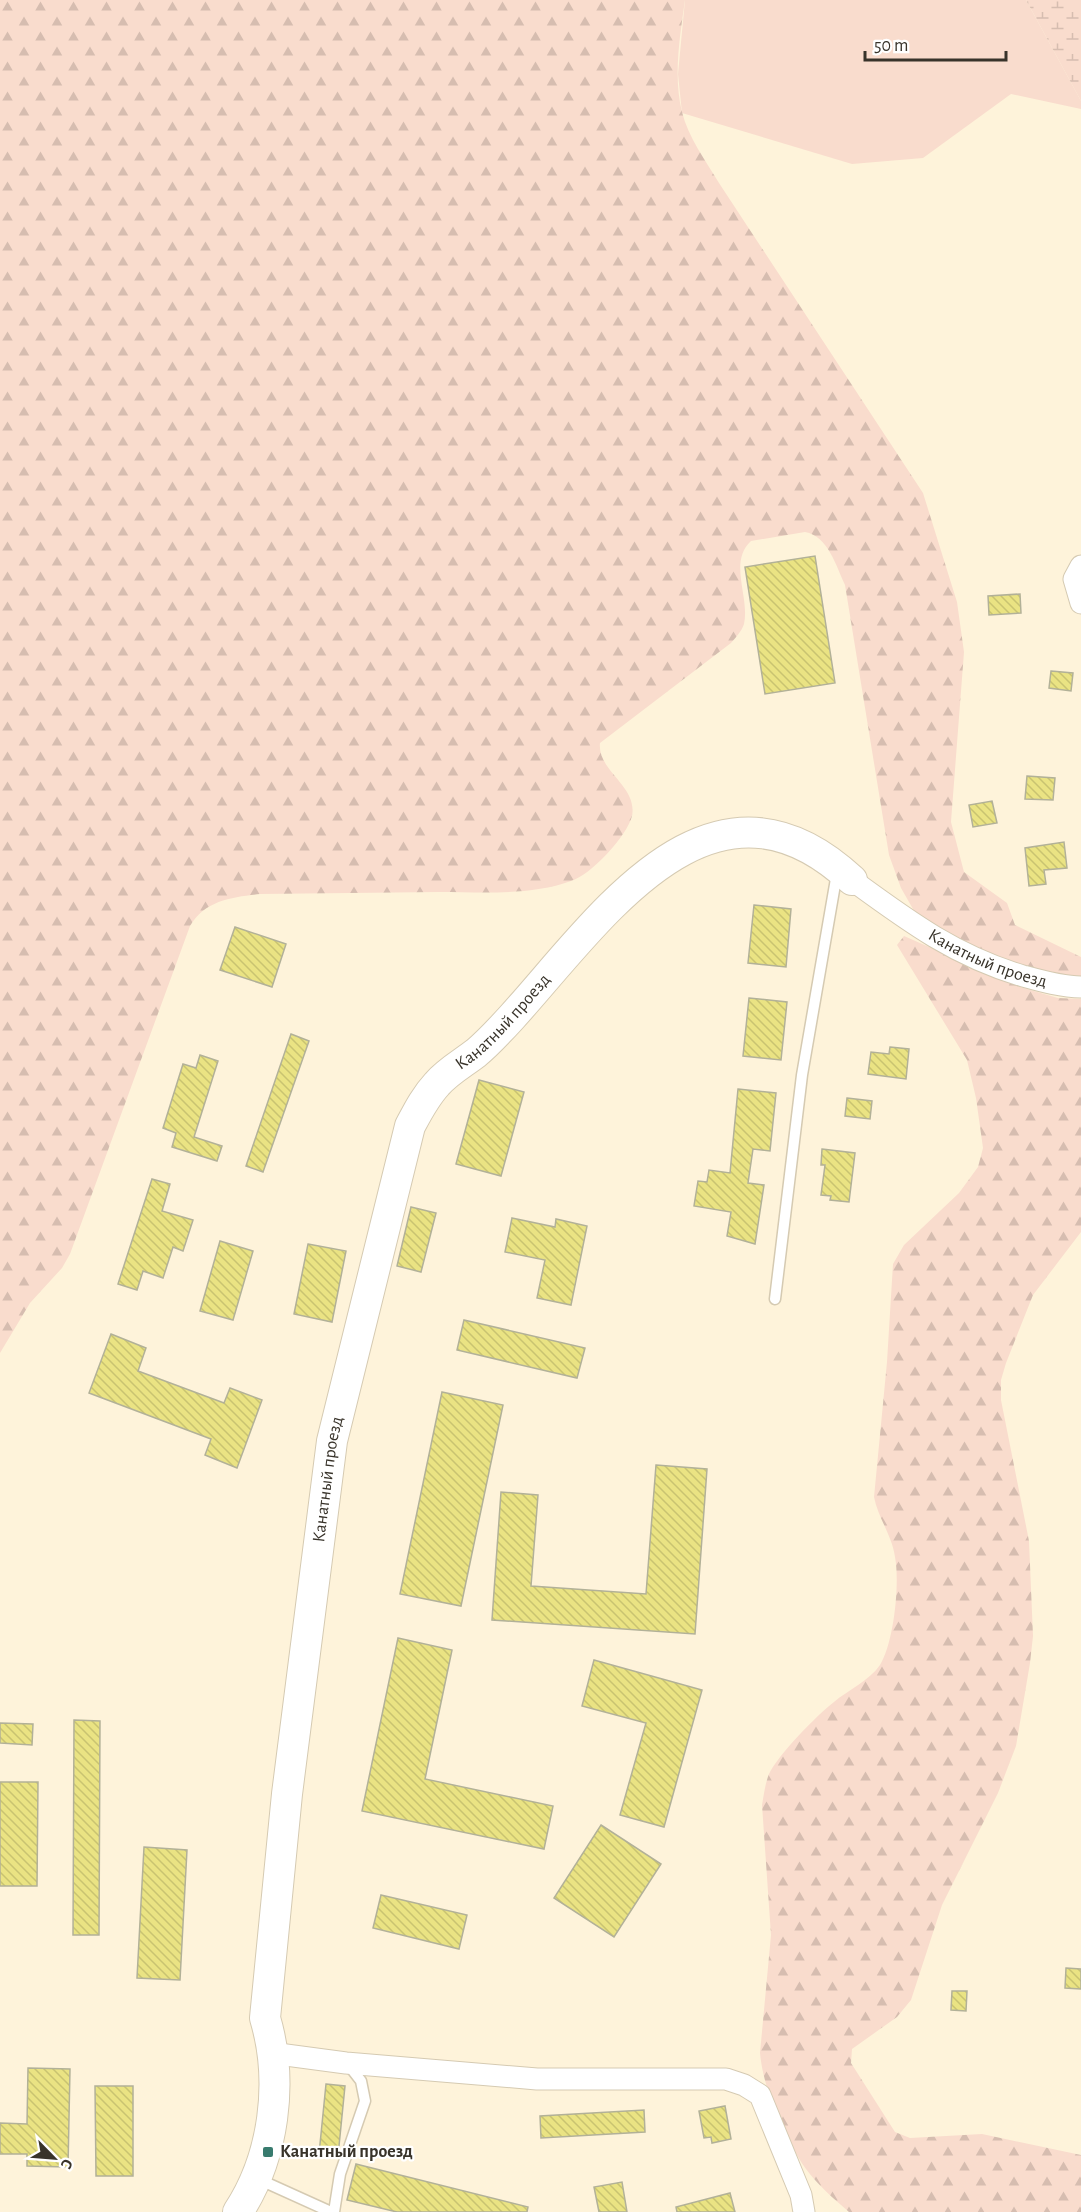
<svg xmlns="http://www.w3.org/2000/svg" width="1081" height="2212" font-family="'Alegreya Sans',sans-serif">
<defs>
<pattern id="forest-firs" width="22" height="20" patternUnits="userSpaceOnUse" patternTransform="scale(1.5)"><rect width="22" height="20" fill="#f9dccd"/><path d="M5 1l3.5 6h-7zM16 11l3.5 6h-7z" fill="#d6bdb0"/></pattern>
<pattern id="wetland-marsh" width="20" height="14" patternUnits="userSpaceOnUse" patternTransform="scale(1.5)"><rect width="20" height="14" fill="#f9dccd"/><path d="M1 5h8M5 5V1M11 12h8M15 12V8" fill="none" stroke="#d6bdb0"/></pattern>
<pattern id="building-back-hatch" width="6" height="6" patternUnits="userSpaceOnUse" patternTransform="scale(1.5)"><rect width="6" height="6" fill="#eae383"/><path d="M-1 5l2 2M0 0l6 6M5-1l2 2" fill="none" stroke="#c9c371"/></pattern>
</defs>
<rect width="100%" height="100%" fill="#fef3da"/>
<polygon fill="#f9dccd" points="685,0 1026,0 1081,101 1081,109 1011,94 923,158 852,164 682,113 678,74"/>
<g fill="url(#forest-firs)">
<path d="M0,0h685c-5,36 -12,76 -3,112 6,25 24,49 37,71l204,310 34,109 7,50 -13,170 13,50 43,31 8,22 66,32v20l-10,1 -67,-15 -52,-26 -35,-21 -16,-28 -12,-33 -44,-270c-9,-19 -17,-49 -40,-53l-54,9c-23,21 -1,56 -7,83 -2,7 -9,14 -13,19l-131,100c-3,28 38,43 32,73 -5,20 -41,59 -61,65 -41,15 -89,11 -132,11 -59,1 -119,1 -179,2 -27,3 -55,6 -70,32l-120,328 -8,14 -32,35 -30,50z"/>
<path d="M904,936l116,51 38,11 23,1v233l-48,63 -27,68 -5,17v20l28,141 4,95 -3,27 -14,83 -18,47 -56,112 -31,95 -14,17 -45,32 -1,14 44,69 15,6 72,-4 99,21v57h-232c-15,-13 -31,-27 -43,-43 -21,-30 -43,-80 -46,-116l11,-118 -9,-130c2,-11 3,-21 7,-31 9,-19 48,-59 65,-72 14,-12 35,-21 46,-37 14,-23 20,-82 15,-108 -3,-22 -17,-39 -21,-60l13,-135 6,-98 11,-19 55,-52 19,-26 5,-19 -7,-50 -9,-38 -70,-115z"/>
</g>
<polygon fill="url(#wetland-marsh)" points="1026,0 1081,0 1081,101"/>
<g fill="url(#building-back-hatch)" stroke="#b2b198" stroke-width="1.5">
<polygon points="815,556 835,683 765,694 745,567"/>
<polygon points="1020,594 1021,613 989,615 988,596"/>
<polygon points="1051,671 1073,673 1071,691 1049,688"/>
<polygon points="1027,776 1055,778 1053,800 1025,799"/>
<polygon points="992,801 997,823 973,827 969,805"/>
<polygon points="1064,842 1067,868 1044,870 1046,884 1029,886 1025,848"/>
<polygon points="754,905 791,909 786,967 748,963"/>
<polygon points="235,927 286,944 272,987 220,970"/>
<polygon points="749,998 787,1002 781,1060 743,1056"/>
<polygon points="291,1034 309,1041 263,1172 246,1166"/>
<polygon points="890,1047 909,1049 906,1079 868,1074 871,1052 889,1054"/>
<polygon points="200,1055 218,1061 194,1137 222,1146 217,1161 172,1147 176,1133 163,1128 183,1064 196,1068"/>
<polygon points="479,1080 524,1092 501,1176 456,1164"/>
<polygon points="738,1089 776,1093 770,1151 753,1149 748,1183 764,1185 755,1244 727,1236 731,1212 694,1206 698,1181 707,1182 709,1170 730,1173"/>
<polygon points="847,1098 872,1101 870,1119 845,1116"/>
<polygon points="822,1149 855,1153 849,1202 830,1200 831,1196 821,1195 825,1165 821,1165"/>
<polygon points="152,1179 170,1184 162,1211 193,1220 183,1251 173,1247 163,1278 143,1271 137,1290 118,1284"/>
<polygon points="411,1207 436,1213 421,1272 397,1266"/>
<polygon points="512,1218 555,1227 556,1219 587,1226 571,1305 537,1298 545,1260 505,1252"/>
<polygon points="220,1241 253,1251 233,1320 200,1311"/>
<polygon points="308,1244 346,1251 332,1322 294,1314"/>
<polygon points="464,1320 585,1348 577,1378 457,1350"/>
<polygon points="111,1334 146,1348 138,1371 224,1403 230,1388 262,1400 237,1468 205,1455 211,1439 89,1393"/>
<polygon points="442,1392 503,1405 461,1606 400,1594"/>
<polygon points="656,1465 707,1469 695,1634 492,1620 501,1492 538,1495 531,1586 646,1594"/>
<polygon points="398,1638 452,1650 425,1779 553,1806 544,1849 362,1811"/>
<polygon points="594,1660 702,1690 664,1827 620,1815 646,1723 582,1706"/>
<polygon points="74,1720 100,1721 99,1935 73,1935"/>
<polygon points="0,1723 33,1724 32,1745 0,1743"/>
<polygon points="0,1782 38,1782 37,1886 0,1886"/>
<polygon points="601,1825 661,1864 614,1937 554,1898"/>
<polygon points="144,1847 187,1850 180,1980 137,1978"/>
<polygon points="381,1895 467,1915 459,1949 373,1928"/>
<polygon points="1066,1968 1081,1969 1081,1989 1065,1988"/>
<polygon points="952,1991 967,1991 966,2011 951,2010"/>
<polygon points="28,2068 70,2069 68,2167 27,2166 27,2154 0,2154 0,2123 27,2124"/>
<polygon points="326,2084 345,2086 338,2156 319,2154"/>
<polygon points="95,2086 133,2086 133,2176 96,2176"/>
<polygon points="725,2106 731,2139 712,2143 711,2137 704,2138 699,2111"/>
<polygon points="644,2110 645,2132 541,2138 540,2116"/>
<polygon points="356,2164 528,2207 527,2212 397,2212 347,2200"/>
<polygon points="622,2182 627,2212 599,2212 594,2187"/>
<polygon points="730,2193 735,2212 677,2212 676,2207"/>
</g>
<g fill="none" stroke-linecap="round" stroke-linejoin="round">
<defs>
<g id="lane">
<polyline points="775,1299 802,1075 837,873"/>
<polyline points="258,2179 331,2212"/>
<polyline points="334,2212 340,2174 365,2101 361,2081 347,2063"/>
</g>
<g id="street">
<polyline points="1081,566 1074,579 1081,603"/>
<path id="s1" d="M852,880c56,41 103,76 171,96 18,5 39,11 58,11"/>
<polyline points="271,2053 346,2063 537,2079 726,2079 744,2085 760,2095 801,2195 804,2212"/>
</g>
<g id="secondary">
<path id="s2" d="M238,2212c36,-55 46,-130 27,-194l22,-224 45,-353 78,-315c8,-15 15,-29 27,-42 10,-12 26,-21 39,-31 12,-10 24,-23 35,-35 89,-98 200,-269 341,-138"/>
</g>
</defs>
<use href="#lane" stroke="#d5cab2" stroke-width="13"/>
<use href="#street" stroke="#d5cab2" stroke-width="23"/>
<use href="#secondary" stroke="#d5cab2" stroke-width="32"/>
<use href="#lane" stroke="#fff" stroke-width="10"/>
<use href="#street" stroke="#fff" stroke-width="21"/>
<use href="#secondary" stroke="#fff" stroke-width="30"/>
</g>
<rect fill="#387b6e" stroke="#fff" stroke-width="2" x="262" y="2146" width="12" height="12" rx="3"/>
<g text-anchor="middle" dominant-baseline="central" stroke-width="4.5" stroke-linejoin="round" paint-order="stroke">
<g font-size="18" fill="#38332a" stroke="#fff">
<text stroke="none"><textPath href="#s1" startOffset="158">Канатный проезд</textPath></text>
<text stroke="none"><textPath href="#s2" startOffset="1248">Канатный проезд</textPath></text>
<text stroke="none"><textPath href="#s2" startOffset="744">Канатный проезд</textPath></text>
</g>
<g font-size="18" font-weight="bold" fill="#38332a" stroke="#fff" text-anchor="start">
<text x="280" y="2152">Канатный проезд</text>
</g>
</g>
<g transform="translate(54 2158) rotate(115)" stroke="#ffffff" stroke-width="4.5" paint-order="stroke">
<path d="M0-4.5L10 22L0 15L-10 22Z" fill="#38332a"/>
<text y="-9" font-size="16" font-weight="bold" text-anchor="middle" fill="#38332a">С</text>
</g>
<path d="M865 51v9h141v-9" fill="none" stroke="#38332a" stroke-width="3"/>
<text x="874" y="51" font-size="18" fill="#38332a" stroke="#ffffff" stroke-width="4.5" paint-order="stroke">50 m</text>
</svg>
